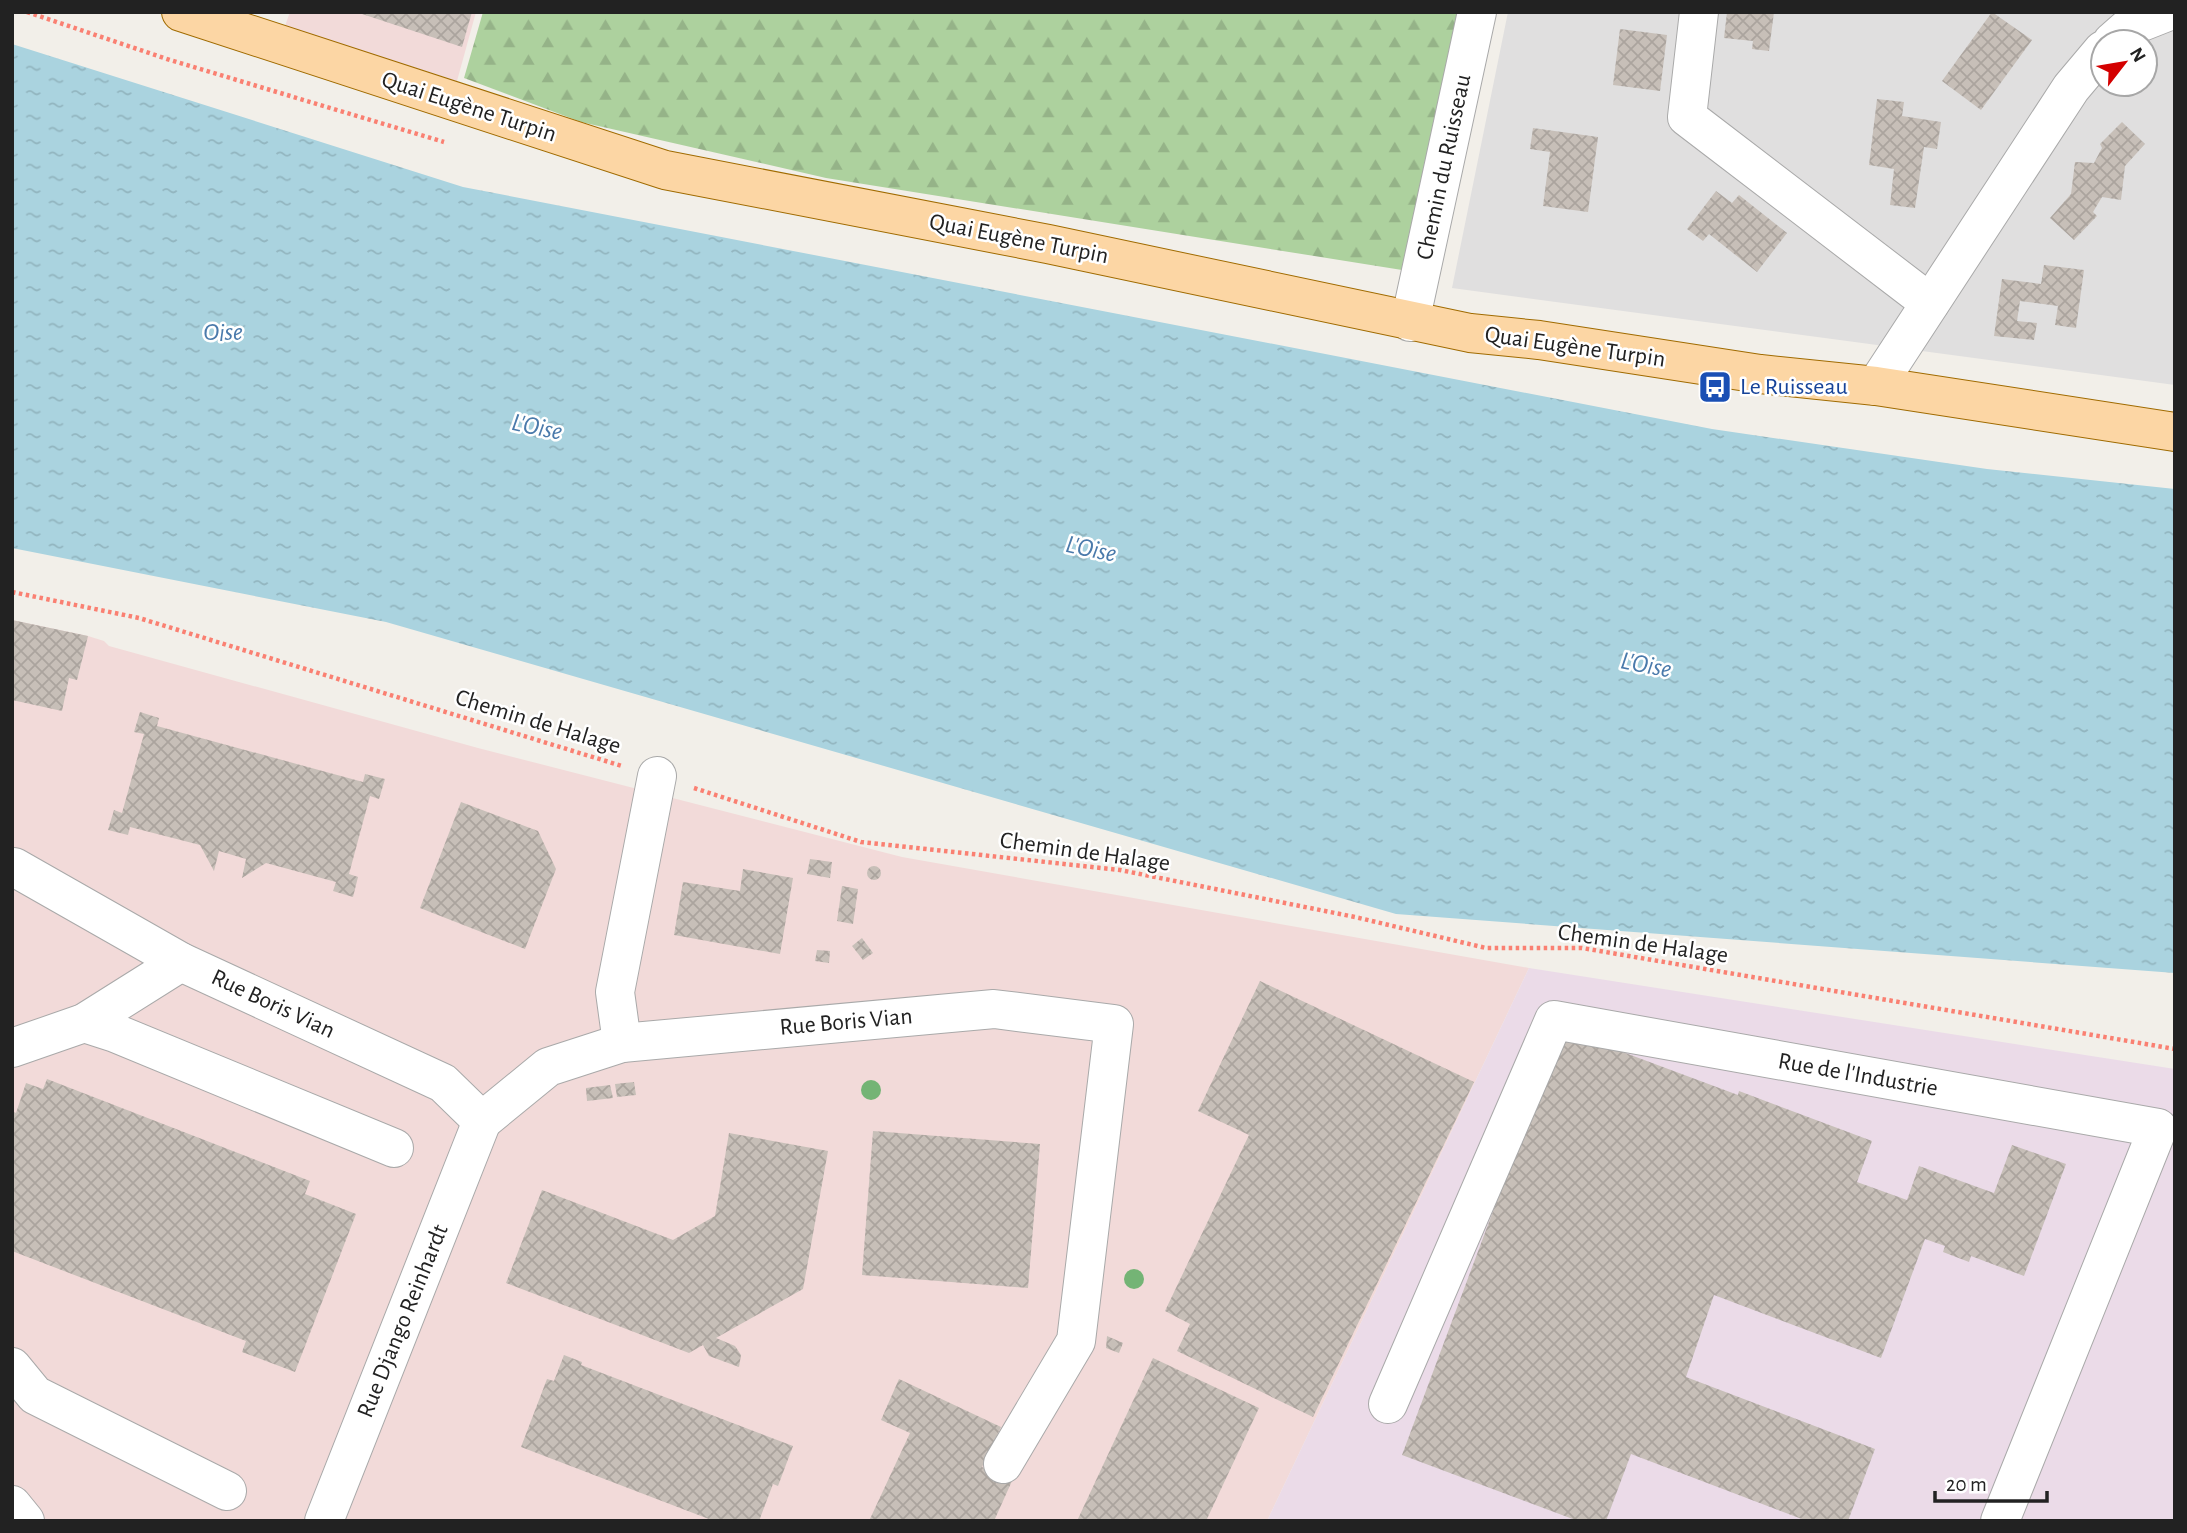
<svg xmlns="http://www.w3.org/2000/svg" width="2187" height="1533" font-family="'Alegreya Sans',sans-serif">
<defs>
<pattern id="forest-firs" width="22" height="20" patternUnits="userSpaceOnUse" patternTransform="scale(1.75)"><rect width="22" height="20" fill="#add19e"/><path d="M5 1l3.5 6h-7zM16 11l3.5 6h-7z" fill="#95b388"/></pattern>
<pattern id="water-ripples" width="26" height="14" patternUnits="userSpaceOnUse" patternTransform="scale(1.75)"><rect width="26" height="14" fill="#aad3df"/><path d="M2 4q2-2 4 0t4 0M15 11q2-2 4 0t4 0" fill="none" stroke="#92b5bf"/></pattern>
<pattern id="building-cross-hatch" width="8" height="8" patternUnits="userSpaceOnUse" patternTransform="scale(1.75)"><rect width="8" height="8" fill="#c7bfb8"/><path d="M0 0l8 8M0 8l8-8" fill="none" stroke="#aba49e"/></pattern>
</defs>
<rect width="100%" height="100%" fill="#f2efe9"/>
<path fill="#e0dfdf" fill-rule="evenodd" d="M1508,12h667v373l-723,-97zM2103,42h42v42h-42z"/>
<g fill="#f2dad9">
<polygon points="290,12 476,12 457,81 285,26"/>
<polygon points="12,620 88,636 104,641 109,646 478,748 902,857 1529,968 1267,1521 12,1521"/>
</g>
<polygon fill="#ebdbe8" points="1529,968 2175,1069 2175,1521 1267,1521"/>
<polygon fill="url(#forest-firs)" points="483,12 1459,12 1402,270 826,178 581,122 464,78"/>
<polygon fill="url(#water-ripples)" points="12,44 463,187 1712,429 1987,469 2175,489 2175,973 1396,914 386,622 12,548"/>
<g fill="url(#building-cross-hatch)">
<polygon points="356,12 472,12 462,47"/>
<polygon points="1727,12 1774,12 1769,51 1752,49 1753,41 1724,38"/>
<polygon points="1992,12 2032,40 1981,110 1942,81"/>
<polygon points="1620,29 1667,35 1660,91 1613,85"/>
<polygon points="1877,99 1904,102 1902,116 1941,122 1937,149 1924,147 1915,208 1890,205 1894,169 1869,165"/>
<polygon points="2122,122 2145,144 2125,166 2121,200 2102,197 2093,212 2097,216 2074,240 2050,218 2071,194 2075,162 2094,163 2102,148 2100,144"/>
<polygon points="1533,128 1598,137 1588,212 1543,206 1550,152 1530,149"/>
<polygon points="1716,191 1732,203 1739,195 1787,233 1757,272 1709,234 1703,241 1687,229"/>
<polygon points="2044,265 2084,270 2076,328 2055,325 2058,306 2020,301 2017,321 2037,323 2034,340 1994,336 2002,279 2041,284"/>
<polygon points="12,620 88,636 77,680 69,678 62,711 12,700"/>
<polygon points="140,712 159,718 157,726 363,782 365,774 385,779 379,799 370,796 349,874 358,877 353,897 333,891 336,882 266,863 242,878 246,859 219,851 214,871 200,845 130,827 128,835 108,830 114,810 122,813 144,734 134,732"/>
<polygon points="461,802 538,831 556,869 525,949 420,908"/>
<polygon points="810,859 832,862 830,878 807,874"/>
<circle cx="874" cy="873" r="7"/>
<polygon points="743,869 793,878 780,954 674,935 683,882 740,891"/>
<polygon points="842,886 858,889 853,924 837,921"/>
<polygon points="862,938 873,953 863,960 852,946"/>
<polygon points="817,950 830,951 829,963 815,961"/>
<polygon points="1260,981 1474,1082 1313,1417 1177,1351 1190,1324 1165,1311 1249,1135 1198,1111"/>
<polygon points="1561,1029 1738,1095 1739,1091 1872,1141 1857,1182 1907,1200 1919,1166 1994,1193 2012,1145 2066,1164 2024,1276 1971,1256 1969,1262 1943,1252 1945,1246 1925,1239 1881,1358 1714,1295 1686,1377 1875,1449 1848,1521 1807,1521 1631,1454 1606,1521 1578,1521 1402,1455"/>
<polygon points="47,1079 310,1181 305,1194 356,1214 295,1372 242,1352 246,1341 12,1251 12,1111 16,1113 26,1083 43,1089"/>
<polygon points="634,1082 636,1095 617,1097 615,1084"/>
<polygon points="610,1085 613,1098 587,1101 586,1088"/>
<polygon points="873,1131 1040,1144 1028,1288 862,1275"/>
<polygon points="729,1133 828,1151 803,1289 716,1338 735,1346 741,1355 739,1367 709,1356 703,1345 689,1353 506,1283 542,1190 673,1240 715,1216"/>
<polygon points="1107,1336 1123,1343 1119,1353 1106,1348"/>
<polygon points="564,1355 582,1362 581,1365 793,1446 778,1486 773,1484 759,1521 714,1521 521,1447 547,1379 554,1381"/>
<polygon points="1153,1358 1259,1408 1206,1521 1077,1521"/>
<polygon points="899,1379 1001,1427 982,1467 1012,1481 994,1521 869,1521 910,1433 881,1420"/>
</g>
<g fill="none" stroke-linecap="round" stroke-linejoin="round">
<defs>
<g id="minor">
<polyline points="1699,12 1687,117 1930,303"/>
<polyline points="2112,42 2129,27 2167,12"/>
<polyline points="1410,322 1477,12"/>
<polyline points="1876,386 2071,88 2103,50"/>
<polyline points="14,867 181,962 443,1083 482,1121 548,1067 622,1043 994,1009 1114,1024 1076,1341 1003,1464"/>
<polyline points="84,1023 115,1033 394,1148"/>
<polyline points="622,1043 615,992 657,776"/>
<polyline points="12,1048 84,1023 181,962"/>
<polyline points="12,1367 35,1395 227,1491"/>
<polyline points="1388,1404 1554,1020 2158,1128 2000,1521"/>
<polyline points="12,1505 25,1521"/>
<polyline points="324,1521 482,1121"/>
</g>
<polyline id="major" points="181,12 665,170 1048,244 1470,333 1539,340 1760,374 1876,386 2175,432"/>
</defs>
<use href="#minor" stroke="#a9a9a9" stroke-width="40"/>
<use href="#major" stroke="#a06b00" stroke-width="40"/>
<g stroke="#fa8072" stroke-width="4.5" stroke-dasharray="3.5 3.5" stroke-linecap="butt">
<polyline points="27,12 170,60 444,142"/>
<polyline points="12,592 139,618 622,766"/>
<polyline points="694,788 861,842 1120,870 1355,917 1486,948 1582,948 2175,1049"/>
</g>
<use href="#minor" stroke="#fff" stroke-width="38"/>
<use href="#major" stroke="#fcd6a4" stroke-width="38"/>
</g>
<g fill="#74b475">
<circle cx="871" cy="1090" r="10"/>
<circle cx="1134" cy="1279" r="10"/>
</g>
<defs>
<symbol id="bus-square" viewBox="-11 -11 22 22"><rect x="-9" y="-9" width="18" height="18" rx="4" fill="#1a4fb4" stroke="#fff"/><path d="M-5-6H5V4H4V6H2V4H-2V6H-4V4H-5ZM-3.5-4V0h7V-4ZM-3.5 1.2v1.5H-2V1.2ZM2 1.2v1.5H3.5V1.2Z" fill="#fff"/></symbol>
</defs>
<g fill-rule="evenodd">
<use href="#bus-square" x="1696" y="368" width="38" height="38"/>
</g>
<g text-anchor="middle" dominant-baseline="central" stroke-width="5" stroke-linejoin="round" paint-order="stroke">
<g font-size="24" fill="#222" stroke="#fff">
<text transform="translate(469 107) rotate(18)">Quai Eugène Turpin</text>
<text transform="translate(1444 167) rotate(-78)">Chemin du Ruisseau</text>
<text transform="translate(1019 239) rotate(11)">Quai Eugène Turpin</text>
<text transform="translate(1575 347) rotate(8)">Quai Eugène Turpin</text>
<text transform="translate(538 722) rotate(17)">Chemin de Halage</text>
<text transform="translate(1085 852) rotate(8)">Chemin de Halage</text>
<text transform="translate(1643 944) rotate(8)">Chemin de Halage</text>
<text transform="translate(273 1004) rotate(25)">Rue Boris Vian</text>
<text transform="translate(846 1022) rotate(-5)">Rue Boris Vian</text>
<text transform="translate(1858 1075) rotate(10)">Rue de l'Industrie</text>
<text transform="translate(403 1321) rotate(-68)">Rue Django Reinhardt</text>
</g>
<g font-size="24" fill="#164399" stroke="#fff" text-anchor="start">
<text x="1740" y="387">Le Ruisseau</text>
</g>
<g font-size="26" font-style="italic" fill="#4a7aab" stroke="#fff">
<text x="223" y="332">Oise</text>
<text transform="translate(537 427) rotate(12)">L'Oise</text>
<text transform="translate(1091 549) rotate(12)">L'Oise</text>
<text transform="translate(1646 665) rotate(11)">L'Oise</text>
</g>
</g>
<rect width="2187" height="1533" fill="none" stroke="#222222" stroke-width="28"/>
<g transform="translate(2124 63) rotate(59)"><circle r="33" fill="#ffffff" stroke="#a7a7a7" stroke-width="2"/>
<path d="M0-5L12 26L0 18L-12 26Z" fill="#d40000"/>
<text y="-10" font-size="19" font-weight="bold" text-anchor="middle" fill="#222222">N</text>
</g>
<path d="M1935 1491v10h112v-10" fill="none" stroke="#222222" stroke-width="3.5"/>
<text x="1946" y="1491" font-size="21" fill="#222222" stroke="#ffffff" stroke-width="5" paint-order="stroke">20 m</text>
</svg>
